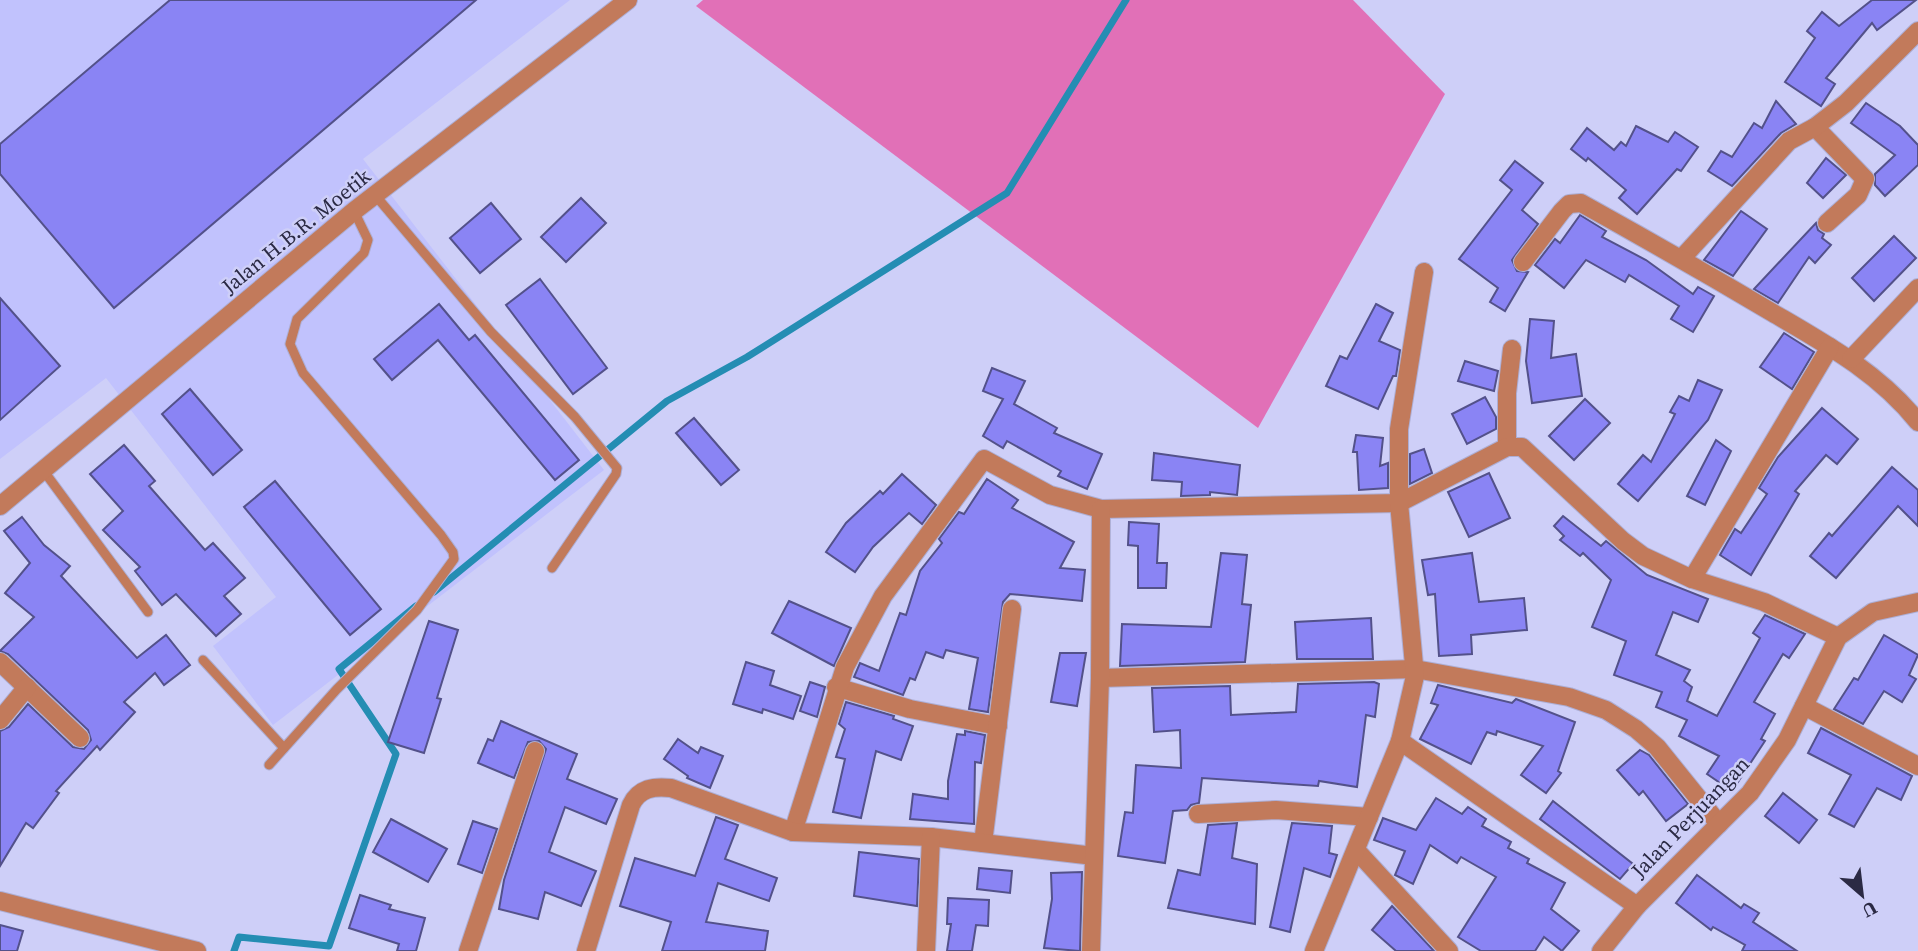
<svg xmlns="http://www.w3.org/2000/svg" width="1918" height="951" font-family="'Source Serif 4',serif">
<rect width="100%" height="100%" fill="#cecff8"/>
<polygon fill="#c1c2fd" points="0,0 570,0 363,159 604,470 273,725 213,646 276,597 106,378 0,459"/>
<polygon fill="#e170b7" points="703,0 1353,0 1445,94 1258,428 696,6"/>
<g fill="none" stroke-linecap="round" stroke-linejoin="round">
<g stroke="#248db3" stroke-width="7">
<polyline points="434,592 667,401 747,357 1007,193 1126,0"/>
<polyline points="234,951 239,937 329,946 396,754 339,669 416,606"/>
</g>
</g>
<g fill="#8a84f4" stroke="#53518a" stroke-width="2">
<polygon points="170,0 476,0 114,308 0,174 0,144"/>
<polygon points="1872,0 1916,0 1877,30 1872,23 1826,78 1835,84 1821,106 1785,82 1815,38 1807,31 1822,12 1839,26"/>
<polygon points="1776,101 1796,124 1781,133 1732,186 1708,171 1721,151 1732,157 1754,123 1762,128"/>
<polygon points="1866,103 1900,126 1918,145 1918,165 1885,196 1875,185 1875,174 1895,155 1851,123"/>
<polygon points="1636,126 1668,142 1675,132 1698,147 1681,171 1677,169 1637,214 1619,198 1626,190 1588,158 1586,161 1571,149 1587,128 1614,150 1621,142 1626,146"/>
<polygon points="1826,158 1846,175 1823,198 1807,183"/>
<polygon points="1515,161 1543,183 1522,210 1538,224 1512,260 1517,271 1528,272 1505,311 1490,302 1498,288 1459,259 1512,190 1500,180"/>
<polygon points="581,198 606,223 566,262 541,237"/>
<polygon points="491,203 521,239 480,273 450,238"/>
<polygon points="1741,211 1767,229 1733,276 1704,260"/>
<polygon points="1580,215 1606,231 1602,237 1646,260 1693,294 1698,287 1714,296 1693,332 1671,319 1679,306 1629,275 1625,282 1586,260 1564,288 1535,265 1555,239 1560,243"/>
<polygon points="1816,223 1818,230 1824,234 1822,238 1831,245 1815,263 1809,257 1778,303 1754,289"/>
<polygon points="1894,236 1916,258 1874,301 1852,278"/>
<polygon points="540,279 607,368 573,394 506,305"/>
<polygon points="0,298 60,366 0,420"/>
<polygon points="439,304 469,340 475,335 579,460 555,480 438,340 392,380 374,359"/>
<polygon points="1376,304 1393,313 1379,341 1400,350 1396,376 1393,376 1378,409 1326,386 1340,356 1347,359"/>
<polygon points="1530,319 1554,321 1551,358 1576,354 1582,396 1532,403 1526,361"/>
<polygon points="1784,333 1814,352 1792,389 1760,367"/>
<polygon points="1465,361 1498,371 1494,391 1458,381"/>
<polygon points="992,368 1025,381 1014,404 1057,428 1054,433 1102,454 1087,489 1058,476 1061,471 1007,441 1003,448 983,436 1003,399 983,391"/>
<polygon points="1698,380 1722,390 1708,420 1638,501 1618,484 1643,455 1651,462 1675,414 1670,412 1679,396 1689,401"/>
<polygon points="190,389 242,450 213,475 162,414"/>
<polygon points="1485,397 1496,417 1496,429 1467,444 1452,414"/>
<polygon points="1585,399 1610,423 1574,460 1549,436"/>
<polygon points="1822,408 1858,439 1837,464 1826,455 1795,491 1799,494 1751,575 1720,555 1735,529 1741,533 1767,494 1759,488 1778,457"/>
<polygon points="694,418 739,470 721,485 676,433"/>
<polygon points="1356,435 1383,438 1380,466 1388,463 1388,488 1359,490 1357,452 1353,452"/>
<polygon points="1716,440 1731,451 1705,505 1687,496"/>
<polygon points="124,445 155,481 149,486 205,550 213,543 245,578 224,596 241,614 216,636 176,594 162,605 135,571 140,567 103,530 123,511 90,474"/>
<polygon points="1424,449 1432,473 1410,484 1410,454"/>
<polygon points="1154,453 1240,465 1237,495 1210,492 1210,495 1181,496 1182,482 1152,480"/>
<polygon points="1892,467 1918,490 1918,526 1898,506 1836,578 1810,556 1829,533 1832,536"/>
<polygon points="1489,473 1510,518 1469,537 1448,492"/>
<polygon points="902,474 936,505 922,524 909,513 873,547 855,572 826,552 846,523 880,491 883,494"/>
<polygon points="987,479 1018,500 1012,508 1074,542 1060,568 1085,570 1082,601 1010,594 1003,602 988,712 969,709 978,658 946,650 943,658 926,652 915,680 910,678 903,695 854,677 860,663 879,671 900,613 906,615 920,571 942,543 939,539 959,512 964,514"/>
<polygon points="275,481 381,609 350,635 244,507"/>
<polygon points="1563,516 1601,546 1606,541 1647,575 1708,599 1698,622 1673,612 1656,655 1690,670 1684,681 1692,687 1687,701 1717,716 1760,638 1753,633 1765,615 1805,634 1789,658 1783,654 1754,702 1775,714 1761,739 1765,741 1732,791 1707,774 1719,756 1679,736 1687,720 1656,707 1662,692 1614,675 1626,641 1592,627 1611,580 1583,553 1580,556 1560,540 1564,536 1554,526"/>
<polygon points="22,517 44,545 70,566 61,576 137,658 166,635 190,665 164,685 155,673 124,702 135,712 100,750 97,746 56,791 59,793 33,828 26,823 0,866 0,731 9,727 28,704 73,747 84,749 91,740 88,730 8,654 0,651 34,617 5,593 30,563 4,531"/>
<polygon points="1129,522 1159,524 1157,563 1167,563 1166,588 1138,588 1138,546 1128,545"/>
<polygon points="1221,553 1247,555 1242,604 1251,605 1245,662 1120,666 1122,624 1211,627"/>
<polygon points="1472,553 1479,602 1524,598 1527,630 1471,635 1472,654 1439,656 1435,594 1428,595 1422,560"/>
<polygon points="789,601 851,628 834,666 772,633"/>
<polygon points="1371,618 1373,659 1297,659 1295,622"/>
<polygon points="429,621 458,630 437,698 441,699 424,753 388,742"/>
<polygon points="1884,635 1918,655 1909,675 1916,679 1902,702 1884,691 1863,724 1834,709 1854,678 1858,680"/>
<polygon points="1060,653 1086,653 1077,706 1051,702"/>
<polygon points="746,662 774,671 770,685 801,696 793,719 763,709 762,713 733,704"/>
<polygon points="810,682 825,687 817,717 800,711"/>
<polygon points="1374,682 1379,684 1375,717 1366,715 1357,787 1319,781 1318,786 1202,778 1199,803 1191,805 1187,810 1173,811 1165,863 1118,856 1125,812 1133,813 1136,765 1181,768 1180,730 1154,732 1152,688 1230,686 1231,715 1296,712 1298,684"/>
<polygon points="1438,685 1512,703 1516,699 1575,722 1558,771 1561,773 1546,793 1521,775 1543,746 1497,731 1496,735 1487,732 1471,764 1420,739 1438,705 1431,703"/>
<polygon points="846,702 894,716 893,719 913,726 901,760 876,751 861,818 833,812 845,759 836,757 845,729 839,724"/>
<polygon points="501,721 577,754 567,779 617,799 606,824 565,807 549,852 596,871 581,906 545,892 538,919 499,909 504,880 546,749 539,741 528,742 514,778 478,763 488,739 493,741"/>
<polygon points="1821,728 1912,776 1901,800 1877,788 1854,827 1829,814 1851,775 1808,753"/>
<polygon points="965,731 985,735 981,763 975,762 974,824 910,819 913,794 948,799 948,781 957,734 965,735"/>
<polygon points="678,739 698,753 701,747 723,756 710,788 687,778 688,776 664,759"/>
<polygon points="1640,750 1649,755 1688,804 1666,821 1643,791 1639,795 1617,770"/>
<polygon points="1783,793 1817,820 1799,843 1765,816"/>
<polygon points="1436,798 1462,814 1468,807 1486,819 1482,826 1511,842 1508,848 1529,859 1527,863 1565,883 1551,909 1579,931 1562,951 1544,937 1535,951 1481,951 1458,937 1496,877 1461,857 1457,863 1430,845 1413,884 1395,875 1405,851 1374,840 1383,818 1416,830"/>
<polygon points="1553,801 1633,864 1620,879 1540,819"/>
<polygon points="716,817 738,825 725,859 777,878 769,901 718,883 706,922 768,931 765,951 662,951 671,922 620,906 635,858 695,876"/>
<polygon points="391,819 447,849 428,882 373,852"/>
<polygon points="473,821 497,829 482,873 458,864"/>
<polygon points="1237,823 1232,858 1257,864 1255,924 1168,908 1178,870 1200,875 1208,825"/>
<polygon points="1292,823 1332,826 1329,853 1337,855 1330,877 1304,868 1290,932 1270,927"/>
<polygon points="859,852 919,859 917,906 854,896"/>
<polygon points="979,868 1012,871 1010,893 977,889"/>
<polygon points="1082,872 1080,951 1044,948 1052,899 1051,873"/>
<polygon points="1697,875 1741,908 1744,904 1759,913 1753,922 1797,951 1742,951 1745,945 1713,927 1711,930 1676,903"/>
<polygon points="360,895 391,905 389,909 425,918 416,951 397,951 399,944 349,928"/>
<polygon points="948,898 989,900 988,926 976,925 972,951 947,951 951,924 947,924"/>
<polygon points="1392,906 1434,951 1396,951 1372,930"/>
<polygon points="0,925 23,931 17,951 0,951"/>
</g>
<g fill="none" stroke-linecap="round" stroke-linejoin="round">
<defs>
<g id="service">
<polyline points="375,195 491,332 575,417 617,468 616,474 552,568"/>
<polyline points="43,470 148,612"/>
<polyline points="203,660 284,748"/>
<polyline points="269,765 337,689 417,610 454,559 453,552 441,535 303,373 290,344 297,319 364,253 368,240 354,211"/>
</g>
<g id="minor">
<polyline points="1815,127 1865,179 1858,195 1827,223"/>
<polyline points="1682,258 1789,141 1815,127 1846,103 1918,31"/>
<path d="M1523,262l39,-51 7,-7 12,-1c65,36 128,72 192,110 53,31 106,60 145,109"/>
<polyline points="1851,359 1918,288"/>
<polyline points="1507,447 1507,393 1512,349"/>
<polyline points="1692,579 1830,347"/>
<polyline points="0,662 80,738"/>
<polyline points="1100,678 1415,669 1569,697 1606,710 1636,729 1657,747 1719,824"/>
<polyline points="836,687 910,709 998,726"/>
<polyline points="1804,706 1918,766"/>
<polyline points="0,720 27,687"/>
<polyline points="1400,741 1637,906"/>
<polyline points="1198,814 1276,810 1369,817"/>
<polyline points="793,832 845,667 883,596 984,459 1050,495 1101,509 1399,503 1507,447 1522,447 1623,541 1643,556 1692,579 1764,602 1838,637"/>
<polyline points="983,843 1012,609"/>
<polyline points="1356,850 1449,951"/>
<polyline points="0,901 197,951"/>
<polyline points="468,951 535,751"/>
<path d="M586,951l45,-146c8,-17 23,-19 40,-17l122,44 138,5 163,19"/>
<polyline points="926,951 931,837"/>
<polyline points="1091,951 1100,678 1101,509"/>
<polyline points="1314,951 1400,741 1415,676 1399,503 1399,429 1424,272"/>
<polyline points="1601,951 1637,906 1750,793 1787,740 1838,637 1873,612 1918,602"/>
</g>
<polyline id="tertiary" points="0,506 354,211 628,0"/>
</defs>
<use href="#service" stroke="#adaed4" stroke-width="11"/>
<use href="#minor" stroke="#adaed4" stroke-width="20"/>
<use href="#tertiary" stroke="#adaed4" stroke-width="20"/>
<use href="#service" stroke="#c27a5b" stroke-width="9"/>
<use href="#minor" stroke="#c27a5b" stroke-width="18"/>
<use href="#tertiary" stroke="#c27a5b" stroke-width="18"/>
</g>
<g text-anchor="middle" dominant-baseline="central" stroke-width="5" stroke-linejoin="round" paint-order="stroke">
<g font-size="21" fill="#2b2a44" stroke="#cecff8">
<text transform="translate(296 231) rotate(-39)">Jalan H.B.R. Moetik</text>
<text transform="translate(1690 817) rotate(-46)">Jalan Perjuangan</text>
</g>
</g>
<g transform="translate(1862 895) rotate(152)" stroke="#cecff8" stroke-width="5" paint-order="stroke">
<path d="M0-5L12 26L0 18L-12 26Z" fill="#2b2a44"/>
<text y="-10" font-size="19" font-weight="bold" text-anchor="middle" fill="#2b2a44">U</text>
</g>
</svg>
